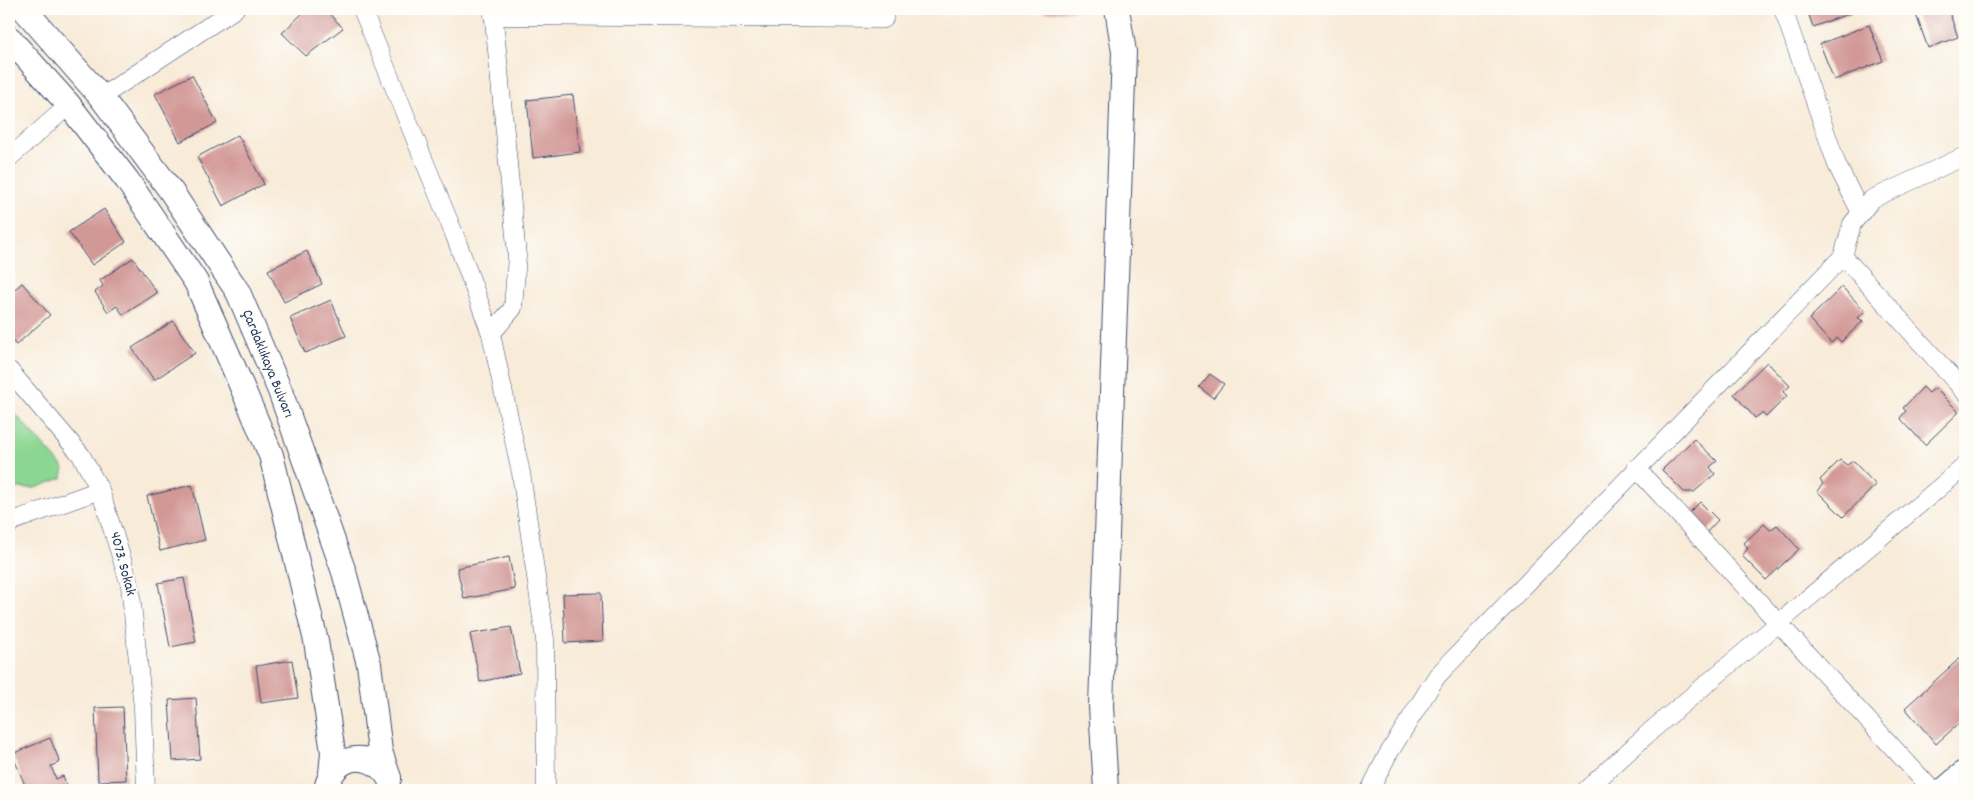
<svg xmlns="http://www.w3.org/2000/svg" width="1974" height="799" font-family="Dekko,sans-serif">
<rect width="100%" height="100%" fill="#fdfcf7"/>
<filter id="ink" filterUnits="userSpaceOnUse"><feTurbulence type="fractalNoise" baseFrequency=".02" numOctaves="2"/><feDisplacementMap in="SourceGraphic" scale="10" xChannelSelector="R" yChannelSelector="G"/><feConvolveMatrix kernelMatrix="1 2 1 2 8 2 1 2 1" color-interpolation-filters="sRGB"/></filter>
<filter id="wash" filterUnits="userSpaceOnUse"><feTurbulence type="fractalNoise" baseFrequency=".0096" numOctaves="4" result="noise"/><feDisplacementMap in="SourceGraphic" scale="20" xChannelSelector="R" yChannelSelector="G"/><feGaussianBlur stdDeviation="1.12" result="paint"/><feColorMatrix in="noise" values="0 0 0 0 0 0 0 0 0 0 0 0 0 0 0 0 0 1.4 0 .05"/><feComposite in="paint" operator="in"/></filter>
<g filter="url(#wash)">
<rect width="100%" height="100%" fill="#f8ebd8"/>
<polygon fill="#8bd692" stroke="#538278" points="9,407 64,468 62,478 35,488 12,488 9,492"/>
<g id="blocks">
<g fill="#d29896">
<polygon points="307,9 325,9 343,28 306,56 282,33"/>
<polygon points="1044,9 1082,9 1082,10 1044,13"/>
<polygon points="1807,9 1861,9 1813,27"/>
<polygon points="1914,9 1948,9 1958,37 1928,48"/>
<polygon points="1869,25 1883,61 1834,80 1820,44"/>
<polygon points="192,75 217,123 180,142 155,94"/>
<polygon points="573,95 580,152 533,158 527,100"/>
<polygon points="238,135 264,184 223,206 197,157"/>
<polygon points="104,209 126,242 92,265 69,232"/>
<polygon points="307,251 322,284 284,302 268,270"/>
<polygon points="133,258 157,293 123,315 117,306 108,312 95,292 103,286 100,280"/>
<polygon points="22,283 50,315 16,345 9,337 9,294"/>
<polygon points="1842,287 1865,311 1858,318 1863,321 1841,342 1837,338 1831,343 1809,319"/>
<polygon points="331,300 346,336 305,353 290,318"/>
<polygon points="173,321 195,353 154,380 132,348"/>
<polygon points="1767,362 1790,386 1783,392 1787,396 1766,417 1762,413 1755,418 1734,394"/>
<polygon points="1210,374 1224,384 1213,398 1199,387"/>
<polygon points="1923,387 1929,393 1935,388 1959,412 1925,445 1900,418 1906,411 1903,408"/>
<polygon points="1694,439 1717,461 1710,467 1715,474 1694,492 1684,492 1662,470"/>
<polygon points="1840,460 1847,465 1853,461 1876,485 1843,517 1817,491 1823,484 1820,480"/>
<polygon points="192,485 205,540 160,551 147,496"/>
<polygon points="1700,502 1718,520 1706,533 1687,515"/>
<polygon points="1764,524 1770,530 1777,525 1799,549 1766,580 1742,556 1748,548 1744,543"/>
<polygon points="509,557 515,589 464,599 457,568"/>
<polygon points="184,578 196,642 170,647 158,583"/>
<polygon points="601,593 603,641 565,643 563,594"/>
<polygon points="511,627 520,673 480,682 470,634"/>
<polygon points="1960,658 1965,664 1965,718 1936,744 1905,708"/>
<polygon points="292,660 298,698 261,703 256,666"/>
<polygon points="196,698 200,759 173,761 169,700"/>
<polygon points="123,707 126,780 98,781 95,708"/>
<polygon points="50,738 60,762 51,766 56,779 63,776 69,790 27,790 12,754"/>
</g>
</g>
</g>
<g filter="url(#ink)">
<use href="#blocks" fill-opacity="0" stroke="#3c4b70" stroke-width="1"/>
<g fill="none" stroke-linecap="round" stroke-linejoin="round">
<defs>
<g id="street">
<polyline points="362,9 455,236 491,334 521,473 545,639 546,790"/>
<polyline points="1783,9 1837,165 1861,213"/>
<polyline points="493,16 884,19 884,9"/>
<polyline points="101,97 235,9"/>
<polyline points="9,158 69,105"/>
<polyline points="1843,256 1965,392"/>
<polyline points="491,334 513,308 517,256 493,9"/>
<polyline points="9,370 81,455 100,490 130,585 143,708 146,790"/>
<polyline points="1636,468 1932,790"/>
<polyline points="9,525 13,521 100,490"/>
<polyline points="1370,790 1387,756 1437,676 1843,256 1852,224 1872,199 1965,156"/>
<polyline points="1586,790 1653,729 1965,466"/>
</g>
<g id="secondary">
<polyline points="24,9 101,97 171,191 238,292 280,391 344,572 369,664 380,751 389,778"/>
<polyline points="9,38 69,105 127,180 196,282 233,366 271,455 316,641 333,752 331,774"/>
<path d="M326,790c6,-35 44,-43 63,-12"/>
<polyline points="1106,790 1101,706 1124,52 1117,9"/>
<polyline points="1944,790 1965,772"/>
</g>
</defs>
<use href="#street" stroke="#3c4b70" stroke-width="19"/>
<use href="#secondary" stroke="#3c4b70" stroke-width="26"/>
<use href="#street" stroke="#fff" stroke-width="18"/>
<use href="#secondary" stroke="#fff" stroke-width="24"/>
</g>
</g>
<g text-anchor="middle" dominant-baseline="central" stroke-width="4.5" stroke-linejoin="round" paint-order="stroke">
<g font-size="15" fill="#1b2f5e" stroke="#fdfcf7">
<text transform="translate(267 364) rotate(68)">Çardaklıkaya Bulvarı</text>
<text transform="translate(122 564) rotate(75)">4073. Sokak</text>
</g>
</g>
<rect width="1974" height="799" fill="none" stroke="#fdfcf7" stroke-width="30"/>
</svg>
